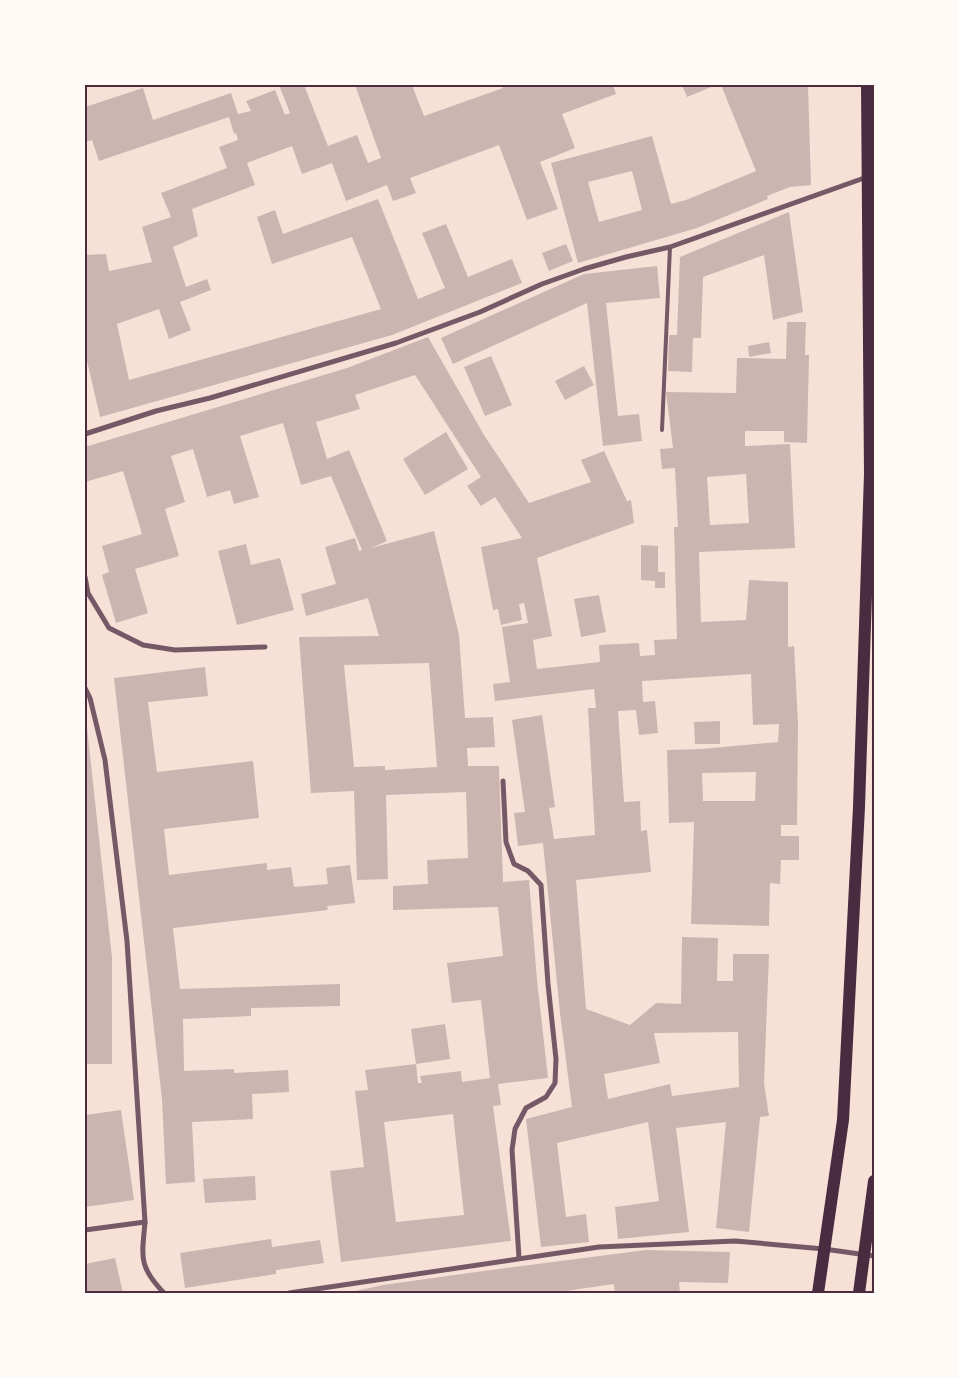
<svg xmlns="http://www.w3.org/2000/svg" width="959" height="1378" font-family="Quicksand,sans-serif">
<rect width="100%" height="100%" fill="#f7e1d7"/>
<g fill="#ccb4b1" fill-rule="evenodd">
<polygon points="279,85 304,85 328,146 357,135 368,163 381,158 355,85 412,85 424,116 503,88 503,85 613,85 616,94 562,114 575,148 540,162 558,209 527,220 499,145 410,178 416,193 393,201 387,185 346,201 332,163 302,174 292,146 247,163 255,185 192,209 198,236 173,247 186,287 207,279 211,290 180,302 191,330 169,339 159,309 117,324 129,380 381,309 352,237 272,264 257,217 275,210 283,234 378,199 418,299 445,288 422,233 446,224 468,277 512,259 522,283 392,335 100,417 85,352 85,255 106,254 109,271 152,262 142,227 171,217 161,193 227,168 219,147 238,140 236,133 234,134 229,117 99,161 92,140 85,142 85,107 143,88 153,120 231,93 238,114 251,111 246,101 275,90 285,115 290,113"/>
<polygon points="682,85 716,85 687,97"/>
<path d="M721,85h87l3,100 -21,2 -23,9 1,3 -71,29 -119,35 -27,-100 101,-27 19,68 15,-4 70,-29zM632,171l10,39 -43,12 -11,-40z"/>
<polygon points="789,212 803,312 773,320 764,255 703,277 701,338 693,338 692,372 668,371 669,335 677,335 680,257"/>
<polygon points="566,244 573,261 549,271 542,253"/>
<polygon points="657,266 660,298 606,303 618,416 639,414 642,441 603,446 587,303 453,364 441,338 584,274"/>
<path d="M787,322h19l-1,33h4l-2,88 -23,-1v-11h-39v15l45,-2 5,104 -96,4 2,70 45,-2 3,-40 39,2v65l6,-1 4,77 -1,102h-16v11h18v24h-18l-1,24 -10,-1 -1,43 -78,-2 3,-102 -25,1 -2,-73 34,-1 77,-7 1,-18 -26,1 -2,-51 -109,7 1,21 12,-1 3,32 -19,2 -3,-25 -18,1 6,91 16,-1 1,30 6,-1 4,42 -75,8 10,129 44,16 26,-22 25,1 1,-67 36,1 -1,43h16v-27h36l-5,129 5,33 -9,1 -11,115 -33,-4 10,-106 -50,6 13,104 -71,7 -3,-32 44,-6 -11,-79 -91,21 9,74 20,-3 3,28 -48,5 -15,-128 46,-12 -12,-94 -17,-170 -25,3 -4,-33 11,-1 -13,-92 30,-5 13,92 -6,1 5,31 41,-4 -7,-127h8l-2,-19 -99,12 -2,-17 17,-2 -8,-55 26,-4 -4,-20 -5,1 3,16 -21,5 -3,-16 -5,1 -12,-63 41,-9 -27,-41 -14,9 -14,-20 14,-9 -66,-102 -60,20 5,14 -44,13 11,37 22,-9 38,91 -16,7 63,-17 25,104 6,83 28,-1 2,30 -28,1 1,18h31l4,116 26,-2 8,100 11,98 -50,6 3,21 -8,1 18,135 -170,21 -11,-91 34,-4 -9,-76 13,-1 -3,-20 51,-6 2,19h4l-2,-7 41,-5 1,11 28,-4 -9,-78 -29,3 -5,-40 56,-7 -5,-49 -105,3v-24l35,-2 -1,-24 41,-2 -2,-66 -80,3 2,84 -31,1 -3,-89 -43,2 -12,-156 80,-1 -11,-38 -62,18 -5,-22 35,-10 -11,-37 30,-9 4,13 3,-1 -31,-74 -30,9 -18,-62 -43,13 19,61 -25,7 -4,-14 -23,7 -14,-48 -22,7 14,46 -20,7 14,47 -44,13 13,44 -32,10 -14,-48 7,-3 -7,-26 40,-12 -19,-63 -38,11v-35l262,-79 81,-31 56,98 45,68 62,-21 -10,-22 23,-9 23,50 4,-1 3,23 -97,35 15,78 -19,4 4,29 63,-7 -1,-17 40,-2 1,13 15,-1 -1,-15 23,-1 -3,-112h4l-3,-59 -13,1 -2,-20 13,-1 -7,-56 70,1 1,-35 49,1zM746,474l3,49 -39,2 -3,-48zM429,663l8,104 -52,3v-4l-31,1 -10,-102zM756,772l-1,29h-52l-1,-28zM738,1032l1,55 -67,9 -2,-12 -62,15 -4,-25 56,-11 -6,-30zM453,1114l11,101 -68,7 -12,-100z"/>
<polygon points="769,342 771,353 749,357 748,346"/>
<polygon points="491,356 512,405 485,416 464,367"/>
<polygon points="584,366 594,385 565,400 555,381"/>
<polygon points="446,432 468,469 425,495 403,459"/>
<polygon points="246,544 251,565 280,558 294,610 237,625 218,551"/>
<polygon points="641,545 658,546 658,572 665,572 665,588 655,588 655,581 641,580"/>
<polygon points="599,595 606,632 581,637 574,599"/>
<polygon points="205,667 208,696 148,702 157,772 253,761 259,818 164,829 169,875 267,863 267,870 291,867 294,887 328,884 326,868 350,865 355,903 327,906 328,910 173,928 180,989 340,984 340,1006 251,1008 251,1016 183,1019 184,1071 234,1069 234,1073 288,1070 289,1092 252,1094 253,1119 192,1122 195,1182 166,1184 162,1099 114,678"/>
<polygon points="85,718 86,718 112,958 112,1064 85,1064"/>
<polygon points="720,721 720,744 695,744 694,722"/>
<polygon points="445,1024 450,1059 416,1064 411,1029"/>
<polygon points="121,1110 134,1200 85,1207 85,1115"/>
<polygon points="255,1176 256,1200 205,1203 203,1179"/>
<polygon points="271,1239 272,1247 320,1240 324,1263 276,1270 276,1274 185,1288 180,1253"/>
<polygon points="646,1250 730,1252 728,1283 679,1282 680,1293 615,1293 614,1284 552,1293 346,1293 383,1285 476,1272"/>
<polygon points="115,1258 123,1293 85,1293 85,1264"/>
</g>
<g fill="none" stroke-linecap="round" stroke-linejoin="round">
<polyline stroke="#755966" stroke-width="4" points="662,430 670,247"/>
<g stroke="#755966" stroke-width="5">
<polyline points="85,434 156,411 210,398 396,343 480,312 542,284 584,269 626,257 670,247 867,177"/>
<polyline points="85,577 88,593 109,628 143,645 175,650 265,647"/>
<path d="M85,688l5,10 15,62 22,181 18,281c-3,35 -7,44 19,71"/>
<polyline points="503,781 506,842 514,864 528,871 541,885 548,984 556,1059 555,1083 546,1097 526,1108 515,1129 512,1150 519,1258"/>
<polyline points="85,1230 145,1222"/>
<polyline points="289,1293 599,1247 735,1241 824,1249 874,1256"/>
</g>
<g stroke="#4a2c40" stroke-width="12">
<polyline points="818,1293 843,1120 859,807 870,474 867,85"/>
<polyline points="859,1293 874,1181"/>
</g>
</g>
<rect width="959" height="1378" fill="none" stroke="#fffaf5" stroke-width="172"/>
<rect x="86" y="86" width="787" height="1206" fill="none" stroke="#4a2c40" stroke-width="2"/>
</svg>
